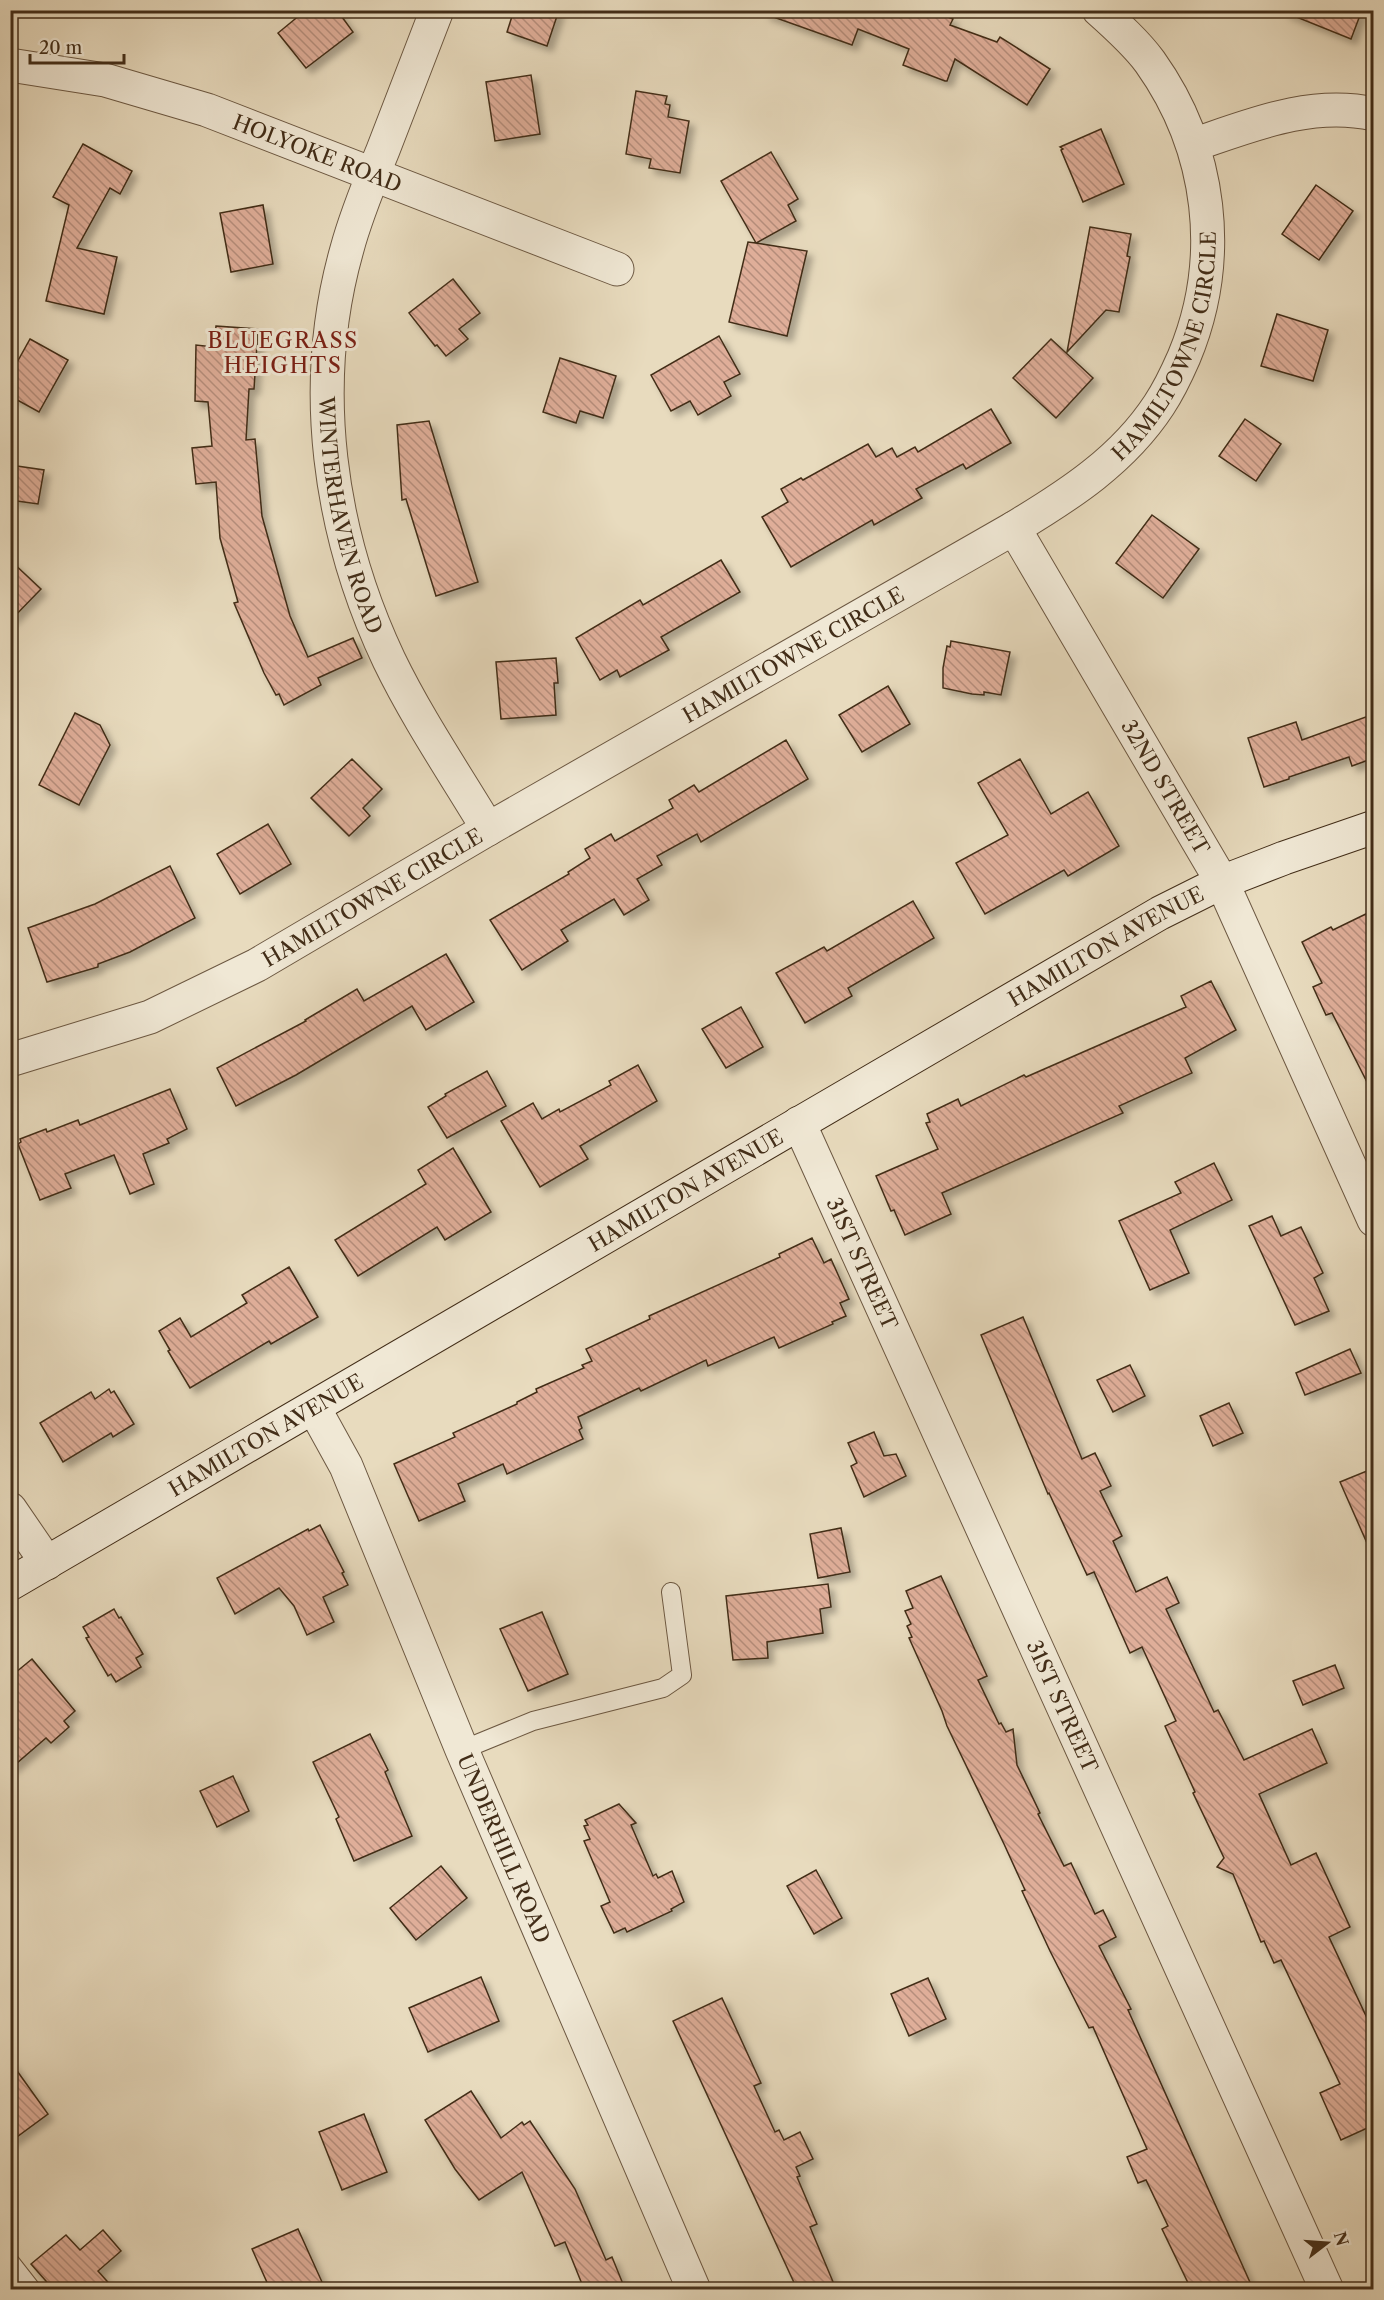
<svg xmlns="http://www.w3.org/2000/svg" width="1384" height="2300" font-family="'Libre Caslon Text',serif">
<defs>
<pattern id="building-back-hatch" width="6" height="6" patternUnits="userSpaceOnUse" patternTransform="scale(1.5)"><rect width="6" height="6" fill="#dfae99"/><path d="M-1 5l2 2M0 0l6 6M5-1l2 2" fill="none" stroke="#b68e7c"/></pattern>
<filter id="shadow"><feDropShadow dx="5.5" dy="5.5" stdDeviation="3" flood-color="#0004"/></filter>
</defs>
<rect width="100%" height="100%" fill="#e8dbbe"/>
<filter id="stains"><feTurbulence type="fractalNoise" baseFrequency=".00333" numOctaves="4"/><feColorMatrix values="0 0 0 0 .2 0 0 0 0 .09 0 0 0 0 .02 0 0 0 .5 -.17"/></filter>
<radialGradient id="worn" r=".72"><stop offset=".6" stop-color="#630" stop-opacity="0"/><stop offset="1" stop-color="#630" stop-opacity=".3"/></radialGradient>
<g fill="url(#building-back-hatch)" stroke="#422d18" stroke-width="1.5" filter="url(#shadow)">
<polygon points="306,10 337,10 353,32 306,68 278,33"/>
<polygon points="514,10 559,10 547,46 507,32"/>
<polygon points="765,10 930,10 953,19 950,25 997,42 1000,37 1050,69 1027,105 955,59 947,81 945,81 903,65 909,49 858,29 852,45 765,14"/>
<polygon points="1284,10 1362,10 1351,39 1284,12"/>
<polygon points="531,75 540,134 495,141 486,82"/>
<polygon points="636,91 667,96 665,104 670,105 668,117 689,121 680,173 649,168 651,159 626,154"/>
<polygon points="1101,129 1124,184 1083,202 1061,150 1063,149 1060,147"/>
<polygon points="83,144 132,171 120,194 110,188 77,248 117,257 104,314 46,301 69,205 53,197"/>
<polygon points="771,152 798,199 788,205 796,221 756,243 807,251 787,336 729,322 748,242 756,243 721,181"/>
<polygon points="1316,185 1353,211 1319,260 1282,234"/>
<polygon points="263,205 273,264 231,272 220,213"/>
<polygon points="1090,227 1131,234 1127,256 1130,257 1119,312 1106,310 1067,352"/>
<polygon points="453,279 480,313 459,329 468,339 446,356 437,345 435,346 409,313"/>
<polygon points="1277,314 1328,330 1313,381 1261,366"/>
<polygon points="216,326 258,329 254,389 249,389 246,440 255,439 262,516 290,616 308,657 353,638 362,658 318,678 321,685 284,705 279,694 276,695 264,673 234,603 238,602 220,538 216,482 196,484 192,448 212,446 208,402 195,401 196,345 214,347"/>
<polygon points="719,336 740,374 724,382 731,396 698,415 690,401 671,411 651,375"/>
<polygon points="30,339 68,360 39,412 10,396 10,375"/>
<polygon points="1051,339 1093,378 1056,418 1013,378"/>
<polygon points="560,358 616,376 603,418 580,411 576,423 543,412"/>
<polygon points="991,409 1011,443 966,469 963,464 916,489 922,498 874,525 872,520 791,567 762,517 788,502 781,489 801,478 803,480 868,444 876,457 892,448 897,457 915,447 918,452"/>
<polygon points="1245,419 1281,444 1256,481 1219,456"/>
<polygon points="429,421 478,582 436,596 406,499 402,500 397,425"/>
<polygon points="10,465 44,470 38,504 10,500"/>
<polygon points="1152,515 1199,549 1163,598 1116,563"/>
<polygon points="10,560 41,589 10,621"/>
<polygon points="721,560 740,592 661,637 669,650 620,677 617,670 600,680 576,638 640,600 643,605"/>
<polygon points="951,641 1010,652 1001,695 984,692 984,695 972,694 943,688 943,668 947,646 950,647"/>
<polygon points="556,658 558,683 554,683 556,715 501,719 496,662"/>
<polygon points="888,686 910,724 862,752 839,715"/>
<polygon points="75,713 100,725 110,745 79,805 39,785"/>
<polygon points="1374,714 1374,758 1352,766 1349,757 1289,777 1289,779 1264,787 1248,738 1296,722 1302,740"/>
<polygon points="786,740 808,779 701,842 697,834 657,856 662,865 637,879 649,900 624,915 614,899 561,930 568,941 522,970 490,920 569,874 568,872 590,858 585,849 611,834 615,841 673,808 669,800 694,785 699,792"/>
<polygon points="352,759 382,789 363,808 370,816 349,836 311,798"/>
<polygon points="1020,759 1051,814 1088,792 1119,846 1068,876 1064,870 985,914 956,863 1008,835 978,783"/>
<polygon points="268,824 291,864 240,894 217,854"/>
<polygon points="170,866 195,918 130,952 98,964 98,967 47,982 28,928 95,904"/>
<polygon points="913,901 934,938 848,988 852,996 805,1023 776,973 824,947 827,951"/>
<polygon points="1374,910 1374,1096 1332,1013 1326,1015 1313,987 1322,983 1302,942 1331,927 1333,930"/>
<polygon points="446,954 474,1002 426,1030 412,1006 296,1075 236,1106 217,1068 306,1021 305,1020 357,989 364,1001"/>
<polygon points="1211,981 1236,1030 1185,1058 1192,1073 1119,1106 1123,1113 942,1193 951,1214 905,1235 894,1210 891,1211 876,1176 938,1149 926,1123 930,1122 927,1114 958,1099 961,1106 1024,1075 1026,1077 1186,1007 1181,996"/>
<polygon points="741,1007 763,1047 726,1068 702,1029"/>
<polygon points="638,1065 657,1101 580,1146 588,1159 540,1187 501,1121 533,1103 542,1119 559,1109 560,1112 611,1085 609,1081"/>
<polygon points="487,1071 506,1106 447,1138 428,1107 446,1096 445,1094"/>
<polygon points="170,1089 187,1129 167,1139 169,1143 143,1154 154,1184 130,1194 114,1155 65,1174 71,1188 40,1200 18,1144 21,1142 20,1139 46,1129 47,1132 78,1120 80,1125"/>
<polygon points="453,1148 491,1212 445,1240 437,1227 358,1276 335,1240 426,1184 418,1170"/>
<polygon points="1214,1163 1232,1200 1170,1230 1189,1273 1150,1290 1119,1221 1181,1193 1175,1182"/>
<polygon points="1272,1216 1281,1236 1301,1227 1323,1273 1314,1278 1329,1311 1295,1325 1249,1226"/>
<polygon points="812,1238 824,1263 831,1259 849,1299 840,1303 846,1316 832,1322 833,1324 779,1348 774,1337 708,1366 706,1360 641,1391 639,1388 578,1417 582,1428 579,1430 583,1439 507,1474 503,1464 458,1484 465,1501 419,1521 394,1464 455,1437 453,1433 517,1404 517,1402 537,1392 536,1389 584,1368 582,1365 592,1361 586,1349 650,1319 649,1316 780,1257 779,1254"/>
<polygon points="289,1267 318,1317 271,1344 269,1341 190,1388 168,1351 170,1350 159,1331 180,1318 191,1337 247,1303 242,1295"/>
<polygon points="1023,1317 1082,1459 1095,1453 1111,1486 1100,1491 1122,1536 1113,1541 1136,1592 1167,1577 1179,1603 1166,1609 1214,1712 1218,1710 1244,1760 1312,1729 1327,1763 1259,1794 1291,1865 1316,1853 1350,1927 1329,1937 1374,2033 1374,2125 1341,2140 1320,2093 1340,2084 1281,1960 1274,1963 1264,1941 1261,1942 1233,1874 1217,1867 1224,1858 1193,1793 1195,1792 1165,1726 1176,1721 1142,1647 1130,1653 1094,1572 1087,1575 1049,1493 1048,1494 981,1335"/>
<polygon points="1350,1349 1361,1373 1305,1395 1296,1373"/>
<polygon points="1130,1365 1145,1396 1113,1412 1097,1380"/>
<polygon points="109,1389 111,1393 114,1391 134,1424 113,1437 111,1433 63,1462 40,1423 91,1392 95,1399"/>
<polygon points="1229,1403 1243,1433 1213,1446 1200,1416"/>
<polygon points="874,1432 884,1456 896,1454 906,1476 864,1497 851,1466 857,1463 848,1443"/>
<polygon points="1374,1468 1374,1559 1340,1482"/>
<polygon points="320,1525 344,1572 342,1573 348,1585 323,1597 334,1622 307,1635 294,1606 279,1588 235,1614 217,1578 308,1529 309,1531"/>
<polygon points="841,1528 850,1572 818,1578 810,1534"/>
<polygon points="941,1576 987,1676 978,1680 999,1724 1001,1723 1006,1732 1013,1729 1017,1765 1040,1813 1038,1814 1064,1866 1071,1863 1095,1914 1103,1910 1116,1937 1099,1946 1131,2009 1128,2010 1253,2289 1191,2289 1162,2229 1168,2226 1146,2180 1138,2183 1127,2157 1147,2149 1093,2027 1089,2028 1050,1951 1022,1891 1025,1890 1004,1844 947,1726 942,1711 909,1638 912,1637 907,1626 911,1624 905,1611 913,1608 906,1591"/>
<polygon points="828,1584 831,1607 820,1609 823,1633 767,1642 768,1658 733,1660 726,1596"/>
<polygon points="114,1609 119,1618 121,1617 143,1654 136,1658 141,1667 116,1682 111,1674 108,1676 86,1638 89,1637 83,1627"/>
<polygon points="542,1612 568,1674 528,1691 500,1629"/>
<polygon points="32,1659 75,1711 64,1721 69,1727 51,1743 46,1738 10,1769 10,1677"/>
<polygon points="1335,1665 1344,1688 1303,1705 1293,1681"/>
<polygon points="370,1734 388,1770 385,1772 412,1836 354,1861 336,1819 339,1817 313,1762"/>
<polygon points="233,1776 249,1811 217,1827 200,1791"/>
<polygon points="619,1804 636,1823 631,1825 653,1876 656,1874 658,1878 672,1871 684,1902 671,1909 672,1911 627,1932 625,1928 614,1933 601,1906 610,1902 584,1841 590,1839 584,1826 588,1825 585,1820"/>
<polygon points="441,1866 467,1898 416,1940 390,1908"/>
<polygon points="816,1870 842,1918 814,1934 787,1886"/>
<polygon points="481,1977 499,2021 428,2052 409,2008"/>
<polygon points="928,1978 946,2019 909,2036 891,1994"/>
<polygon points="722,1998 761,2083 754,2086 775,2132 779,2130 784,2140 800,2132 813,2159 796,2167 800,2176 797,2177 817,2224 810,2227 836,2289 797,2289 673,2021"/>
<polygon points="10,2061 48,2114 10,2142"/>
<polygon points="471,2091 501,2138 522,2122 524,2125 530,2121 575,2189 606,2260 612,2257 625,2289 584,2289 565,2242 555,2246 522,2172 479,2200 455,2169 425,2120"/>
<polygon points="364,2114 387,2172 342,2190 319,2132"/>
<polygon points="298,2229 322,2282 305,2289 270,2289 252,2249"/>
<polygon points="103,2230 121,2251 98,2271 114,2289 53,2289 31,2264 66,2235 80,2250"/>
</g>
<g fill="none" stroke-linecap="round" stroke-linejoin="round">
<defs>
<g id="lane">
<polyline points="462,1750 533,1721 663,1688 682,1675 671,1592"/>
<polyline points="10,2262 32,2290"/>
</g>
<g id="street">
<path id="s1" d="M437,10c-18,47 -36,94 -54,140 -13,32 -27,65 -36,99 -39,137 -18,284 42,411 28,58 66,114 99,169"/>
<path id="s2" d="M10,65l95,15 102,30 410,159"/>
<path d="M1193,145c59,-20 118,-45 181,-31"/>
<path id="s3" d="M1014,528l208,354 152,338"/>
<path id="s4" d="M10,1060l140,-43 107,-52 231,-136 526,-301c55,-33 109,-68 145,-123 10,-15 18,-32 25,-48 41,-98 28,-208 -34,-295 -14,-19 -33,-36 -51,-52"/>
<path id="s5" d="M799,1123l528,1167"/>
<path id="s6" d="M314,1408l32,58 116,284 232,540"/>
<polyline points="10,1509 47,1563"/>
</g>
<g id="secondary">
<path id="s7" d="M10,1584l1150,-671 62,-31 62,-24 90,-31"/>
</g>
</defs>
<use href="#lane" stroke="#6c5842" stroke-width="20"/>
<use href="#street" stroke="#6c5842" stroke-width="35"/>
<use href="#secondary" stroke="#422d18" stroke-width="35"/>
<use href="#lane" stroke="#f0e8d5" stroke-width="18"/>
<use href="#street" stroke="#f0e8d5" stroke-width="33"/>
<use href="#secondary" stroke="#f0e8d5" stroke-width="33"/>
</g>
<g text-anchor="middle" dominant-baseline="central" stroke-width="6" stroke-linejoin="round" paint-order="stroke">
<g font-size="21" fill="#422d18" stroke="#f0e8d5">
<text stroke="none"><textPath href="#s2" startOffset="321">HOLYOKE ROAD</textPath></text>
<text stroke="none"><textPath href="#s4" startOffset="1389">HAMILTOWNE CIRCLE</textPath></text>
<text stroke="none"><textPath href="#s1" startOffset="526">WINTERHAVEN ROAD</textPath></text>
<text stroke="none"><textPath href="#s4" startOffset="885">HAMILTOWNE CIRCLE</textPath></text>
<text stroke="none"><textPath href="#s3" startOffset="300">32ND STREET</textPath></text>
<text stroke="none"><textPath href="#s4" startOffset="399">HAMILTOWNE CIRCLE</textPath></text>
<text stroke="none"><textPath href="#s7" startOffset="1268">HAMILTON AVENUE</textPath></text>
<text stroke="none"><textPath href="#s7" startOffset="782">HAMILTON AVENUE</textPath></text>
<text stroke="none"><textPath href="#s5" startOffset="154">31ST STREET</textPath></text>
<text stroke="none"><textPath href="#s7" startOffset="296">HAMILTON AVENUE</textPath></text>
<text stroke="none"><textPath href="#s5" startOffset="640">31ST STREET</textPath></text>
<text stroke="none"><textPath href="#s6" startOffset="480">UNDERHILL ROAD</textPath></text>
</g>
<g font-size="22" letter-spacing="1.5" fill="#7a1f14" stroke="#f0e8d5">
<text x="283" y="340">BLUEGRASS<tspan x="283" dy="25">HEIGHTS</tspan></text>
</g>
</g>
<rect width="1384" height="2300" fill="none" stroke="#e8dbbe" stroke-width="36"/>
<rect x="12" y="12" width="1360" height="2276" fill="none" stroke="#422d18" stroke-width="3"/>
<rect x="18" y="18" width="1348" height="2264" fill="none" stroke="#422d18" stroke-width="1.5"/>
<g transform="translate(1327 2243) rotate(73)" stroke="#f0e8d5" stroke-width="4.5" paint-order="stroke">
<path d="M0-4.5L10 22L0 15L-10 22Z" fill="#422d18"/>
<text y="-9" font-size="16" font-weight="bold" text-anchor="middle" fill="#422d18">N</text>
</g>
<path d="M30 54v9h94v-9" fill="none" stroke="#422d18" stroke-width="3"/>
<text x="39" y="54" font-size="18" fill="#422d18" stroke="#f0e8d5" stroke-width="4.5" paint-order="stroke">20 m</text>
<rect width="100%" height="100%" filter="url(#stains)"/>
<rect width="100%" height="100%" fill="url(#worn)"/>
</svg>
